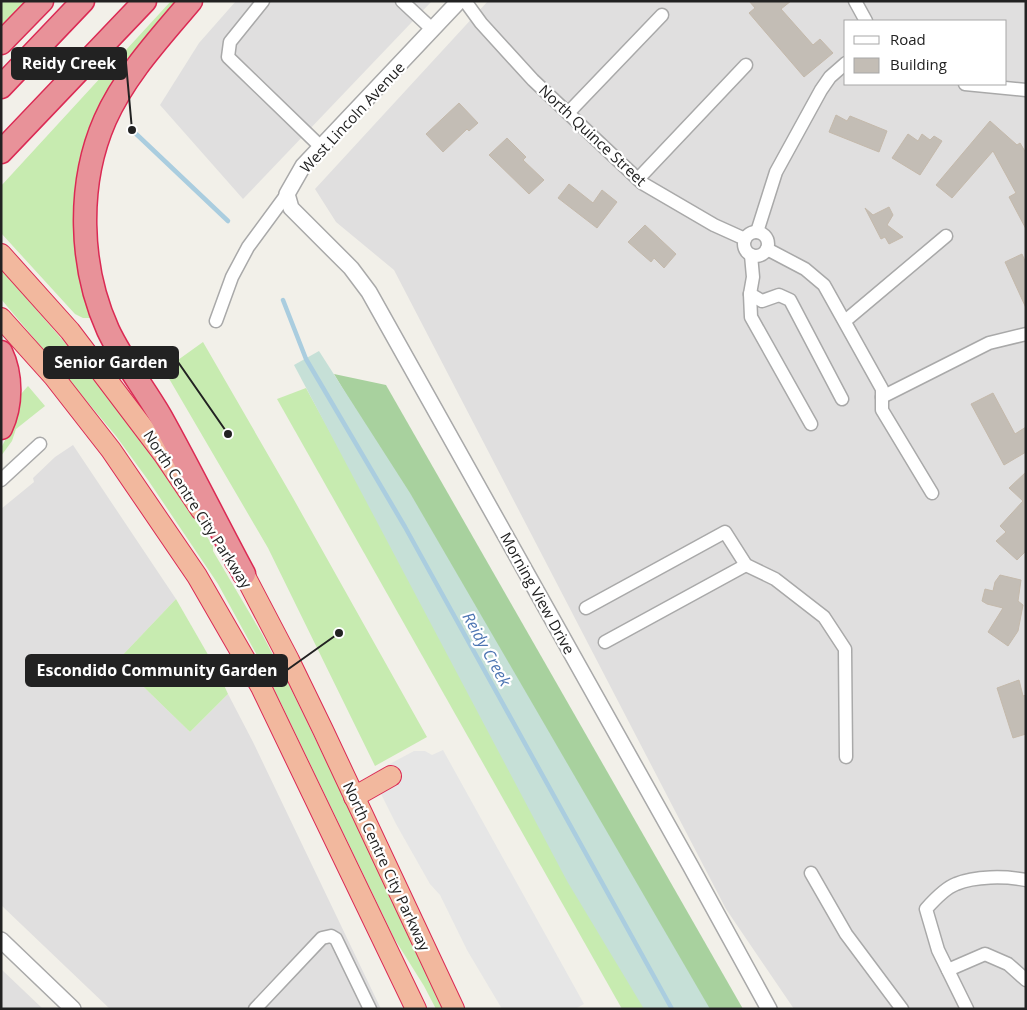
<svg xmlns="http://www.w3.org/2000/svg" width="1027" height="1010" font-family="'Open Sans',sans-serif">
<rect width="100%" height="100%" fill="#f2f0e9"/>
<g fill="#e0dfdf" fill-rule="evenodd">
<polygon points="236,1 432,1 243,199 160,105 199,43"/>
<path d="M488,1h538v1008h-232l-68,-100 -332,-639 -58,-48 -21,-33zM846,21h160v63h-160z"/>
<polygon points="73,445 176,599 117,661 190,732 228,694 253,742 381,1009 110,1009 1,905 1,509 34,482 33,478 55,457"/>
<polygon points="1,969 43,1009 1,1009"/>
</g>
<g fill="#c7ebb0">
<polygon points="1,1 27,1 1,27"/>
<polygon points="171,1 179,1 98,112 94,318 83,318 75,314 1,233 1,186"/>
<polygon points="1,269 86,367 151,452 213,546 213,551 262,634 290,687 446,1009 436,1009 424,986 394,938 264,668 218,584 148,480 116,436 1,299"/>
<polygon points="203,342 293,498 427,737 375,766 268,548 164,370"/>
<polygon points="28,386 45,406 16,429 12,441 1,456 1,448 12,427 21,394"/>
<polygon points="306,388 647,1009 622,1009 277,399"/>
<polygon points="176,599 218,672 228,694 190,732 117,661"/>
</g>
<polygon fill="#a8d19e" points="334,374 386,385 743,1009 709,1009"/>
<polygon fill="#c6e0d7" points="319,351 410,493 710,1009 644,1009 567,881 294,365"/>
<polygon fill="#e6e6e6" points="443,750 584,1004 575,1009 502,1009 467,950 440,895 430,884 396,824 371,774 414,751 425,751 432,755"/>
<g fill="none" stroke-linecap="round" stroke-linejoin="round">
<g stroke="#aacddf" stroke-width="4.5">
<polyline points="132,130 228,221"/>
<polyline points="283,300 306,359 405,527 672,1009"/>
</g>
</g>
<g fill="#c3bdb5" stroke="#c4b9ab">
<polygon points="749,1 791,1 781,9 813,45 820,39 833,53 804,77 749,13 755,8"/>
<polygon points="459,103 478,123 469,131 467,129 443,152 426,134"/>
<polygon points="836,115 847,121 850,116 887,131 879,152 829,132"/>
<polygon points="990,121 1017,145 1020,143 1026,153 1026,229 1009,197 1016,193 993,151 952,198 936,185"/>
<polygon points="908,134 918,141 922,134 930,140 934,136 942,141 920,175 892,158"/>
<polygon points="507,138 526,157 523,160 544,180 529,194 489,155"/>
<polygon points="569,184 593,203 602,190 617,202 597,228 558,198"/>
<polygon points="889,207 893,215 887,225 903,237 889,244 885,237 881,239 865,208 873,215"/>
<polygon points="645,225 676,254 664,268 654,258 651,262 628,242"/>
<polygon points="1022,254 1026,263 1026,308 1005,262"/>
<polygon points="993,393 1015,434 1026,427 1026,452 1004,465 971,404"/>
<polygon points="1026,472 1026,551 1017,560 996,541 1006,532 1000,526 1023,501 1009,488"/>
<polygon points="1000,575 1021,580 1018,601 1023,605 1018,631 1008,646 988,632 1003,608 987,604 982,601 985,589 993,591 995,582"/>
<polygon points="1019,680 1023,696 1026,695 1026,734 1013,738 997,688"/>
</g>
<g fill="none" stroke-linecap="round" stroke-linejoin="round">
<defs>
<g id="minor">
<polyline points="263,1 230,42 228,57 321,147"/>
<polyline points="402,1 433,30"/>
<polyline points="465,1 481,23 533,80 642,183 714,225 745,239"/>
<polyline points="855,1 866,21"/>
<polyline points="965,84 1026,90"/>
<polyline points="568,113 662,15"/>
<polyline points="638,179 746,65"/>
<circle cx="756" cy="244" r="12"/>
<polyline points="757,232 776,172 821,90 830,77 846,63"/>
<polyline points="767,249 805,269 824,285 882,389 882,410 932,493"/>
<polyline points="751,255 753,277 750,294 751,317 811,424"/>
<polyline points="750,294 762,301 779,295 790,300 842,399"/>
<polyline points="216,321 232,277 248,247 287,194"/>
<polyline points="845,321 946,236"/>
<polyline points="882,397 989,343 1026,334"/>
<polyline points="1,480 40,444"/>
<polyline points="586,608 725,532 746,565 775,579 824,617 845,649 846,757"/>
<polyline points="605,642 746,565"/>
<polyline points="811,873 846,934 902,1009"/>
<polyline points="948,970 985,954 1008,964 1026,980"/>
<polyline points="255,1009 322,938 331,936 336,939 370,1009"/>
<path d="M967,1009l-29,-59 -12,-41c8,-9 19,-21 30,-25 19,-8 49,-8 70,-4"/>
</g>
<g id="tertiary">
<polyline points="459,1 303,166 287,194 291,208 351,268 369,292 690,865 769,1009"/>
<polyline points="1,940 73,1009"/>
</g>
<g id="trunk">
<polyline points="1,254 70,331 164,455 201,510"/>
<polyline points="1,318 54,377 111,450 197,576 261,687 416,1009"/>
<polyline points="235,562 244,574 289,660 323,730 454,1009"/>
<polyline points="354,797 391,776"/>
</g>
<g id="motorway">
<path d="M191,1c-31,37 -66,74 -86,119 -28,64 -26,146 3,210 14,30 36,58 53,87 29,52 55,105 83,157"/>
<polyline points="1,43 42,1"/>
<polyline points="1,87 83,1"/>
<polyline points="1,152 145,1"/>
<path d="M1,352c11,23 11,53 0,76"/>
</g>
</defs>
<use href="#minor" stroke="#a9a9a9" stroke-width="15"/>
<use href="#tertiary" stroke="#a9a9a9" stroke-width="18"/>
<use href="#trunk" stroke="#db2a54" stroke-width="22"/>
<use href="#motorway" stroke="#db2a54" stroke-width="25"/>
<use href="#minor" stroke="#fff" stroke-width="12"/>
<use href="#tertiary" stroke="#fff" stroke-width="15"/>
<use href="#trunk" stroke="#f2b89e" stroke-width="20"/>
<use href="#motorway" stroke="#e89299" stroke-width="22"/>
</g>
<g text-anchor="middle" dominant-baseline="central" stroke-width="4.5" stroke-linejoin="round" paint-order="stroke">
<g font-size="15" fill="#222" stroke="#fff">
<text transform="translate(352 117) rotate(-47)">West Lincoln Avenue</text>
<text transform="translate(593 135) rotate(43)">North Quince Street</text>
<text transform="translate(198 509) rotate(57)">North Centre City Parkway</text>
<text transform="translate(538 593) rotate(61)">Morning View Drive</text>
<text transform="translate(387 866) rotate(65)">North Centre City Parkway</text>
</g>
<g font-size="16" font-style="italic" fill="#4d75b2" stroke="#fff">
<text transform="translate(487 649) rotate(61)">Reidy Creek</text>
</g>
</g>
<path fill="none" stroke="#222" stroke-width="2" d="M132 130L126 63M228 434L178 362M339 633L287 670"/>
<g fill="#222" stroke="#fff" stroke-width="2">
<circle cx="132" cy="130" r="5"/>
<circle cx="228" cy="434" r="5"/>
<circle cx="339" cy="633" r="5"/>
</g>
<g fill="#222" stroke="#222" stroke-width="2">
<rect x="12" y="48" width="114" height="31" rx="5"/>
<rect x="44" y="347" width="134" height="31" rx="5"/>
<rect x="26" y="655" width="261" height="31" rx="5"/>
</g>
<g font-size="16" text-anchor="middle" font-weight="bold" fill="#fff">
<text x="69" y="69">Reidy Creek</text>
<text x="111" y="368">Senior Garden</text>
<text x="157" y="676">Escondido Community Garden</text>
</g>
<rect width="1027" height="1010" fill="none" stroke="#222222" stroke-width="5"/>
<rect x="844" y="20" width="162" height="65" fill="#ffffff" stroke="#a7a7a7"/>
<rect x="854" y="36" width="25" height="8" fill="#ffffff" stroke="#a7a7a7"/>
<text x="890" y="45" font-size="15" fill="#222222">Road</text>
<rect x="854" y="58" width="25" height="15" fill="#c3bdb5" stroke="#a7a7a7"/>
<text x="890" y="70" font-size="15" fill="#222222">Building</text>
</svg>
